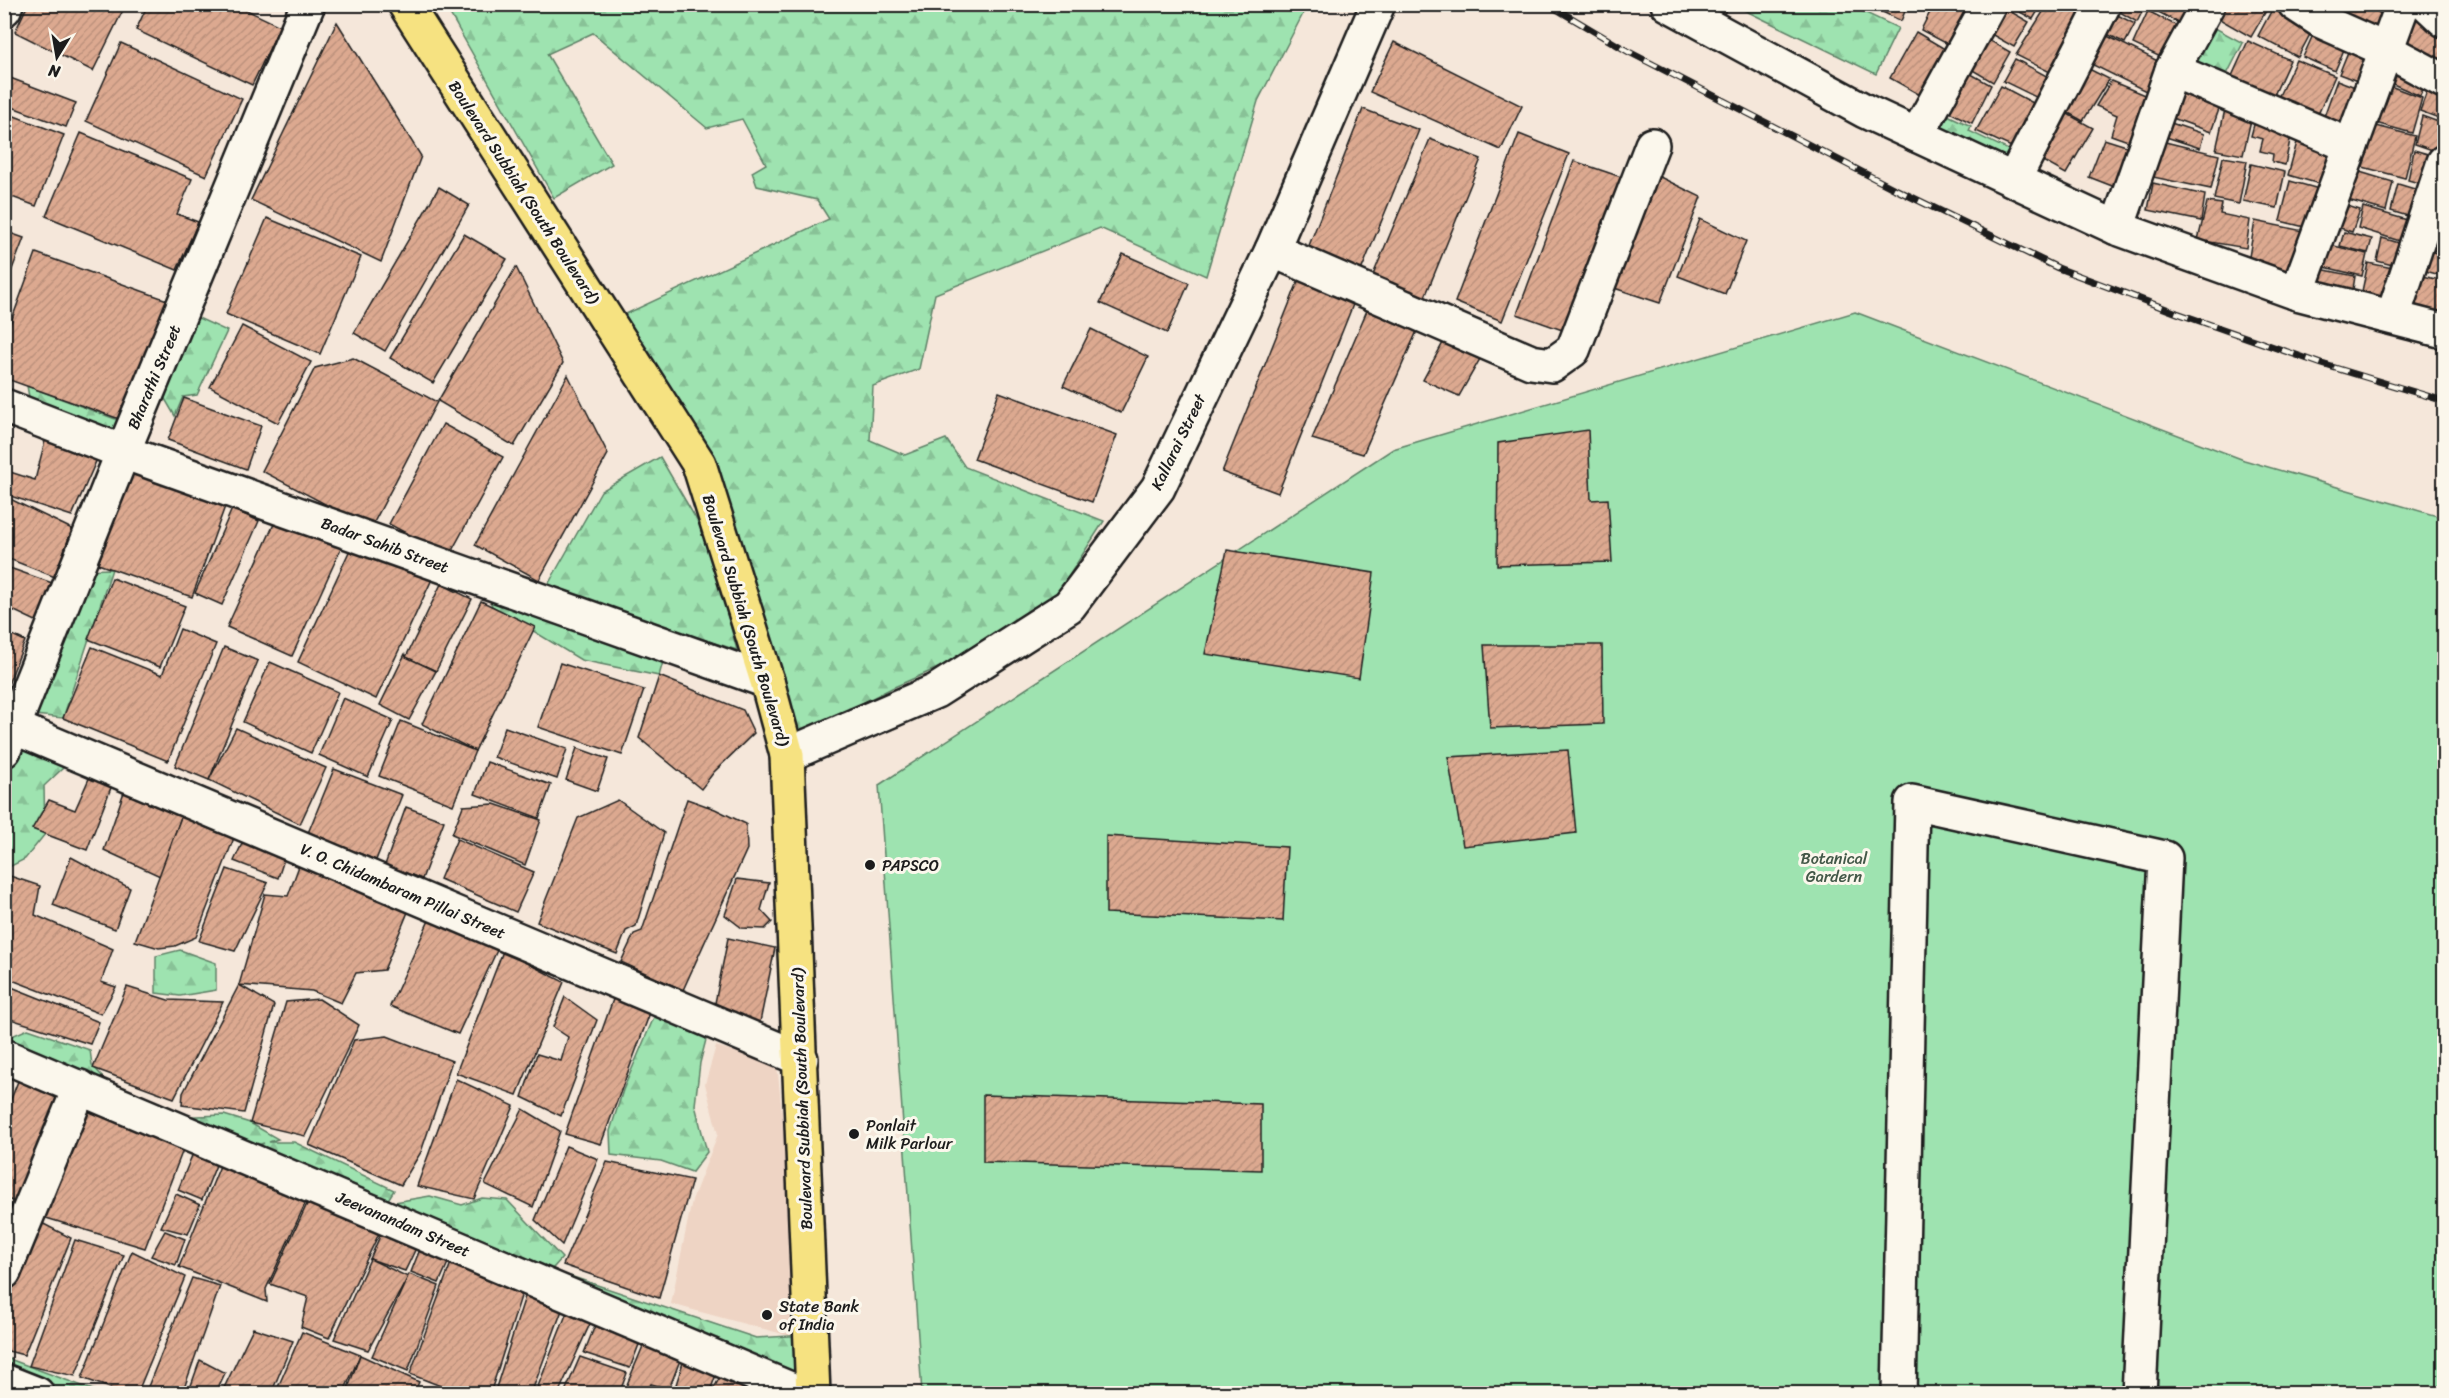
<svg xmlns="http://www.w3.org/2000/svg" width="2449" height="1398" font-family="Sriracha,sans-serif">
<defs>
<pattern id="forest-firs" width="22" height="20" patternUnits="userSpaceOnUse" patternTransform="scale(1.5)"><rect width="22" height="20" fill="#9ee3b0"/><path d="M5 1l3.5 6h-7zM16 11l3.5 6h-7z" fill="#88c297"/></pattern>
<pattern id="building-hatch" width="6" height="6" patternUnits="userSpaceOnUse" patternTransform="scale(1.5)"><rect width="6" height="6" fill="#dca990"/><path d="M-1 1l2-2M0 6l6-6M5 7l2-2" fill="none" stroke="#bc917c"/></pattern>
</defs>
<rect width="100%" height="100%" fill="#f5e7da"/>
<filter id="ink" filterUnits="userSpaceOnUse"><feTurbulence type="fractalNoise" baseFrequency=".0167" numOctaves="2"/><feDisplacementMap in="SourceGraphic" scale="12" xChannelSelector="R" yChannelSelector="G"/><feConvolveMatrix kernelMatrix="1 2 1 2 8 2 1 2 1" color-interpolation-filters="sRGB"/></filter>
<g filter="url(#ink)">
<polygon fill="#eed4c4" points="716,1046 777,1064 802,1311 790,1336 671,1304 692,1200 718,1134 705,1084"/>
<g fill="url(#forest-firs)" stroke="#5d8066" stroke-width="1.5">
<polygon points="1299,4 1305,10 1258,101 1206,276 1100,228 935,294 919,369 873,386 870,440 905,455 946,439 965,467 1104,521 1056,596 956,660 892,688 791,740 698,464 615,319 829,219 817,200 757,186 752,172 766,164 742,119 707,128 593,33 547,54 612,164 554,198 445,5"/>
<polygon points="1745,5 1849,5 1898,28 1876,74 1744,10"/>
<polygon points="2204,22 2243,43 2222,84 2179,66"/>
<polygon points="1939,111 1971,126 1969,131 2019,155 2010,172 1926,134"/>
<polygon points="194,316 227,331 197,395 183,397 175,416 158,387"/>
<polygon points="27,386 126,423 118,437 31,408"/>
<polygon points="660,457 706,536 737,650 545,590 601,491"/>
<polygon points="112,569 63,718 25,714 77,570"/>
<polygon points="485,588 666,651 659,676 581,660 492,606"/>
<polygon points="24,743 58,752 64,767 44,786 45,834 25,859 5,869 4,769"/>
<polygon points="180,950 216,963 216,990 180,996 156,993 156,956"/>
<polygon points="657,1010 708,1032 700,1063 695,1105 707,1152 692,1172 661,1161 611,1155 610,1131 623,1090"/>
<polygon points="28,1029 90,1050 92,1065 102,1076 102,1095 5,1054 5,1039"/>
<polygon points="224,1115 250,1123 278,1139 269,1142 294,1142 394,1190 386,1203 252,1153 264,1143 236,1151 173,1117"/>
<polygon points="430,1196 462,1205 482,1198 507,1200 562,1258 545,1277 384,1213 395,1202"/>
<polygon points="564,1274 756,1338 806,1335 806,1390 558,1283"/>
<polygon points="4,1357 101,1393 55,1393 5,1373"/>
</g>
<polygon fill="#9ee3b0" stroke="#5d8066" stroke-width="1.5" points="1855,312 2244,460 2444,518 2444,1393 922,1393 879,785 1393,449"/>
<g fill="url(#building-hatch)" stroke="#1c1c1c" stroke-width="1.5">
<polygon points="28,4 116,4 124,8 93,71 15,32"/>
<polygon points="148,4 234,4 280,26 252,85 136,30"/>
<polygon points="1699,4 1729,4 1723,16"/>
<polygon points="1866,4 1908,4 1901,21"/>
<polygon points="1934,4 1979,4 1955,48 1921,30"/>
<polygon points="1997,4 2029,22 2014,47 1982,29"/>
<polygon points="2005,4 2042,4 2033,19"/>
<polygon points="2048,4 2079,4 2086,8 2066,41 2073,43 2056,75 2016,55"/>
<polygon points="2106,4 2146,4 2137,22"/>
<polygon points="2153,4 2199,4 2186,27 2151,8"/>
<polygon points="2214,4 2270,4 2251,37 2209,13"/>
<polygon points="2275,4 2283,4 2316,23 2298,57 2258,36"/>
<polygon points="2352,4 2367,4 2391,22 2384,44 2340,23"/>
<polygon points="2410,8 2444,29 2444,51 2436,69 2393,47"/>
<polygon points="2106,9 2135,24 2125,43 2097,29"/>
<polygon points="2148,11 2185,30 2169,61 2133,44"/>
<polygon points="337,22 421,156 381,262 251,200"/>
<polygon points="2317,26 2348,40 2335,71 2303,57"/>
<polygon points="2097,31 2166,65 2152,94 2081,59"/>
<polygon points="1916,32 1955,55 1929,100 1890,78"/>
<polygon points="1982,36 2010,52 1993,82 1964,65"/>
<polygon points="2248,41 2290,60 2269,106 2227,87"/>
<polygon points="1394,42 1522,106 1501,150 1370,92"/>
<polygon points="2352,42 2377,51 2365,84 2339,74"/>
<polygon points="121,43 242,99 206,176 86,121"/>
<polygon points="2392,58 2429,76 2420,96 2384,80"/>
<polygon points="2015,59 2054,80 2044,101 2003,81"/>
<polygon points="2296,60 2335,76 2316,119 2276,102"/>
<polygon points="2079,64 2109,79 2083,121 2056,106"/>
<polygon points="1962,69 1991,85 1972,123 1941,108"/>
<polygon points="5,76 76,103 66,127 4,104"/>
<polygon points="2337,80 2363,90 2347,131 2322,122"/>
<polygon points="2431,80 2444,86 2444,120 2420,111"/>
<polygon points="2111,81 2154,99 2142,146 2111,135 2117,115 2096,106"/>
<polygon points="2179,83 2223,98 2211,132 2167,116"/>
<polygon points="2382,83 2422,98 2412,133 2372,122"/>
<polygon points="2001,86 2039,106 2018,150 1976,131"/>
<polygon points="2226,105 2253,111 2243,155 2216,150"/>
<polygon points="2057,108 2093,128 2066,174 2039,159"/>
<polygon points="1363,109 1419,130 1361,271 1308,248"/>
<polygon points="4,112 64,135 36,206 4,194"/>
<polygon points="2422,116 2444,124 2444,154 2415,144"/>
<polygon points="2256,117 2293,125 2285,165 2272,162 2273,154 2260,151 2263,139 2251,136"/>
<polygon points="2168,122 2204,134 2200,148 2163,136"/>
<polygon points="2365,123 2415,136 2405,178 2355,165"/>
<polygon points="81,133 192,179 177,214 198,222 177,270 46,216"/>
<polygon points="1519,134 1569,154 1502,321 1455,302"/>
<polygon points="2299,135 2339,148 2327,186 2288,175"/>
<polygon points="1430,139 1481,159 1425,297 1373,275"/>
<polygon points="2104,139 2139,150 2125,191 2089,177"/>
<polygon points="2161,141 2219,155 2211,189 2153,177"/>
<polygon points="2414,150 2442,158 2433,187 2408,180"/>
<polygon points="2223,157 2247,161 2239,204 2214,199"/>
<polygon points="1574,161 1627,179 1568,332 1517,314"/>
<polygon points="2251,164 2285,172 2277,208 2243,201"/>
<polygon points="2350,169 2393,182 2386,211 2341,198"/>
<polygon points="1658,176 1701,197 1660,303 1614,288"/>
<polygon points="2290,181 2323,190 2313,229 2280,221"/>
<polygon points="2153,183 2205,195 2201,221 2148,210"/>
<polygon points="2398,184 2428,193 2421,220 2391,211"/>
<polygon points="439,187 469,205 385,351 354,333"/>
<polygon points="2207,202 2222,204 2220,214 2250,220 2246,248 2198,240"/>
<polygon points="2335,202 2360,210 2352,232 2326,223"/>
<polygon points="2363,207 2421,224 2413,245 2358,228"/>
<polygon points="267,218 361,257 320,354 226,314"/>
<polygon points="1700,219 1746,241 1725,294 1678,276"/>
<polygon points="2255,221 2308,232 2300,273 2248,263"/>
<polygon points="2435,230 2444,233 2444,252 2432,250"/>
<polygon points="4,231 24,238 5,288 4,287"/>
<polygon points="2344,232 2372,239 2368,253 2340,246"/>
<polygon points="464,234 507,259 433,383 390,358"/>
<polygon points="2382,238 2413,247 2408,269 2377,261"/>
<polygon points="2322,243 2367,254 2362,276 2316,265"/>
<polygon points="2423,249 2444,255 2444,276 2418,269"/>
<polygon points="36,253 167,300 125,421 4,378 4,341"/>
<polygon points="1123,254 1189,283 1167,333 1100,303"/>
<polygon points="2368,263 2403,270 2396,304 2361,296"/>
<polygon points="516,267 563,363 514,446 438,401"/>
<polygon points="2310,267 2355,276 2352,296 2306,286"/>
<polygon points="2415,274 2444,281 2444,320 2406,310"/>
<polygon points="1300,277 1356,297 1278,493 1222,472"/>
<polygon points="1368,308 1417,331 1363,454 1312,439"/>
<polygon points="242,326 311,362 278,423 210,387"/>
<polygon points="1091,329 1148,357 1121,413 1063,386"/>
<polygon points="1444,341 1481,357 1459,396 1423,380"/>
<polygon points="353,358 437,402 371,528 262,471 315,368"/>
<polygon points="568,375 608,454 539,580 475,545"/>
<polygon points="999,392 1117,435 1092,502 974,459"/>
<polygon points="184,398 261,426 246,469 168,440"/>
<polygon points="443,424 503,457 449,556 389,524"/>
<polygon points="1588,430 1591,500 1608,499 1612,562 1497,565 1498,443"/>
<polygon points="47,433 97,459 72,516 4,494 4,470 35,480"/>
<polygon points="132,467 227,501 192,597 98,564"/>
<polygon points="4,496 72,529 55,577 4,557"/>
<polygon points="232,509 259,521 222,605 195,593"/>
<polygon points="279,513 344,542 292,656 227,627"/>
<polygon points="354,541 433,577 376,699 298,662"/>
<polygon points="1227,550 1374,573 1359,678 1205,654"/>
<polygon points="4,566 55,584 40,623 4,606"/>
<polygon points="112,578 185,606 160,667 88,639"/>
<polygon points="441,584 472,599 436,671 406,657"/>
<polygon points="481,601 535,627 475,751 422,724"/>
<polygon points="180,629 216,644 168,761 63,718 92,647 162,675"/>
<polygon points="4,631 25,641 7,687 4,685"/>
<polygon points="1484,645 1602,645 1603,724 1490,728"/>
<polygon points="224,647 258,661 209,780 175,766"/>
<polygon points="405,654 406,657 436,671 409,720 380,705"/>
<polygon points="270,662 338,692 311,753 243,722"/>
<polygon points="560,663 644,690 622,755 538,727"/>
<polygon points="659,676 743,710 754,733 714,772 701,789 639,738"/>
<polygon points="343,698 393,720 368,777 319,755"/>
<polygon points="401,721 475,751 453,805 379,776"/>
<polygon points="505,727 567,749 557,779 494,757"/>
<polygon points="236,728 326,768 300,824 209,780"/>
<polygon points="577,748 608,759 597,791 566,780"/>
<polygon points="1568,750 1576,833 1463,846 1448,757"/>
<polygon points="487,762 551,785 539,818 475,794"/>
<polygon points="334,769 402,795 376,860 308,833"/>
<polygon points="91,774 112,785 87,850 32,829 49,800 75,810"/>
<polygon points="126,786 184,809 160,876 104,850"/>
<polygon points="687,799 715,809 746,824 747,849 683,990 621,962 634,934 642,931"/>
<polygon points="618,800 664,833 636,926 626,931 617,954 537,922 578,818"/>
<polygon points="494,804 541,820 525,865 452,834 463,806"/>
<polygon points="406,807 444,821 422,879 385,865"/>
<polygon points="184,809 237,830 196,937 175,946 159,948 135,941"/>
<polygon points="246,835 287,850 278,878 234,861"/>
<polygon points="1106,836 1287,847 1283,921 1106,913"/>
<polygon points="457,839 534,872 516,912 440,879"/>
<polygon points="303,855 410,907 384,970 356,973 341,1003 312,991 239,985 265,894 288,896"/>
<polygon points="71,857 130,888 115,929 53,905"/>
<polygon points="227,869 268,883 235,951 199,941"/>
<polygon points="4,874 40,886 35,915 113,949 101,982 116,987 101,1014 4,977"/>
<polygon points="737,879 769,883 761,910 772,922 765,929 742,928 725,915"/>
<polygon points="431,916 500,944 458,1034 390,1006"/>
<polygon points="728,938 775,948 759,1027 714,1008"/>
<polygon points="503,951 564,982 517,1095 456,1073"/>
<polygon points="4,984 99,1022 90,1044 4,1017"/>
<polygon points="239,985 274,1005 244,1113 182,1105 183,1093"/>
<polygon points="127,987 168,1000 223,1002 174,1098 93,1068"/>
<polygon points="616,991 651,1010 601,1144 565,1134"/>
<polygon points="565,997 597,1020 561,1116 522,1097 537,1054 561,1061 568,1037 553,1027"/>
<polygon points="319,999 359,1025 305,1136 250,1123 286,1002"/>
<polygon points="387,1036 452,1061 421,1152 401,1185 309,1145 354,1040"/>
<polygon points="22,1071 72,1094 21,1204 4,1198 4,1117"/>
<polygon points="456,1079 514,1106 474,1199 417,1186"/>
<polygon points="983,1095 1261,1104 1261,1170 983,1162"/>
<polygon points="83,1100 186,1142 145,1248 33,1214"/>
<polygon points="523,1109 560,1131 533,1207 485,1184"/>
<polygon points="566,1146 598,1159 562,1245 535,1220"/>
<polygon points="193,1153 216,1165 202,1200 178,1190"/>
<polygon points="224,1156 311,1191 266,1289 267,1302 179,1267"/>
<polygon points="607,1162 692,1180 659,1298 563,1265"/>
<polygon points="313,1191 383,1225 329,1338 301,1327 308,1297 270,1284"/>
<polygon points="176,1194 200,1205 188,1234 161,1227"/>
<polygon points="32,1218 71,1238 24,1355 4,1350 4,1289"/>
<polygon points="383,1229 418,1244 405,1271 370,1259"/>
<polygon points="165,1231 185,1239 176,1265 151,1256"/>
<polygon points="75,1240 124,1255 75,1376 29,1366"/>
<polygon points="422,1244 452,1254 439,1283 411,1272"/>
<polygon points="132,1251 185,1277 137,1394 127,1394 82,1378"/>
<polygon points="455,1252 524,1287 490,1394 461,1394 410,1374"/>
<polygon points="370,1259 408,1277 368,1350 334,1339"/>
<polygon points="409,1274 439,1286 408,1371 372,1356"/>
<polygon points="192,1278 220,1286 182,1394 145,1394"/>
<polygon points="529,1284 565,1302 531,1394 494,1394"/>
<polygon points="571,1302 594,1315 558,1394 535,1394"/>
<polygon points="602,1308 643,1334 630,1368 584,1353"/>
<polygon points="253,1328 293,1341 271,1394 221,1394"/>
<polygon points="302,1332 360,1355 343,1394 275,1394"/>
<polygon points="646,1339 682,1355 669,1389 651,1384 647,1394 623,1394"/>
<polygon points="686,1353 718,1369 709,1394 673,1394"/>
<polygon points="360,1355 419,1382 414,1394 346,1394"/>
<polygon points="580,1357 627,1373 619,1394 564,1394"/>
<polygon points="200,1360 225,1373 215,1394 188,1394"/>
<polygon points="723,1371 775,1394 711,1394"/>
</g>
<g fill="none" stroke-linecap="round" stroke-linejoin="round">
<defs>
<g id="minor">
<polyline points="1668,4 1865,111 2117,228 2297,293 2444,331"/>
<polyline points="2295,4 2321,21 2386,50 2444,81"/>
<polyline points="2427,4 2444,20"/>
<polyline points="4,9 6,4"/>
<polyline points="2172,70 2351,146"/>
<polyline points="1917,135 1989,4"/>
<polyline points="2014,179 2104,4"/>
<polyline points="2117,228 2172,70 2208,4"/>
<polyline points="1272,250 1531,362 1552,365 1573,350 1652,145"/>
<polyline points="2297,293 2403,4"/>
<polyline points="2393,316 2444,162"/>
<polyline points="4,406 123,452 767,681"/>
<polyline points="4,723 801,1059"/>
<polyline points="4,750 123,452 308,4"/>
<polyline points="787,755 936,691 1069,606 1158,488 1272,250 1378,4"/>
<polyline points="4,1056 802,1394"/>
<polyline points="4,1272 80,1087"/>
<polyline points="4,1381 37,1394"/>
<polyline points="1899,1394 1912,802 2165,858 2139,1394"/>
</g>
<polyline id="major" points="405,4 699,464 767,681 787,755 813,1394"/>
</defs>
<use href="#minor" stroke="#1c1c1c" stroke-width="38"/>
<use href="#major" stroke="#1c1c1c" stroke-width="38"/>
<use href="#minor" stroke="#fbf7ec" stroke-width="33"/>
<use href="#major" stroke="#f6e281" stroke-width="33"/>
<defs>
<polyline id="rail" points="1548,4 1629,52 1895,189 2058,268 2177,313 2322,364 2444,401"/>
</defs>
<use href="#rail" stroke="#1c1c1c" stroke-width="7"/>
<use href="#rail" stroke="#fbf7ec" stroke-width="4.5" stroke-dasharray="14" stroke-linecap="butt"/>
</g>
</g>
<g fill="#1c1c1c" stroke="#fbf7ec" stroke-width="2">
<circle cx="870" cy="865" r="6"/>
<circle cx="854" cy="1134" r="6"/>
<circle cx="767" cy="1315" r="6"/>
</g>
<g text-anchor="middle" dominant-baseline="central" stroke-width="6" stroke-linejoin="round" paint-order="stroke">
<g font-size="16" fill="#1c1c1c" stroke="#fbf7ec">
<text transform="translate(524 192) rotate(57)">Boulevard Subbiah (South Boulevard)</text>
<text transform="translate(154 377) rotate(-67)">Bharathi Street</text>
<text transform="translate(1178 442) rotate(-64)">Kallarai Street</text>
<text transform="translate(385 545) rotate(20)">Badar Sahib Street</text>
<text transform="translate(746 620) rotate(73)">Boulevard Subbiah (South Boulevard)</text>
<text transform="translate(403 891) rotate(23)">V. O. Chidambaram Pillai Street</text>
<text transform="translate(802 1099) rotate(-92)">Boulevard Subbiah (South Boulevard)</text>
<text transform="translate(403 1224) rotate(23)">Jeevanandam Street</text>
</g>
<g font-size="16" fill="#435848" stroke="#fbf7ec">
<text x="1834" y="858">Botanical<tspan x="1834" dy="18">Gardern</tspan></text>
</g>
<g font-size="16" fill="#1c1c1c" stroke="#fbf7ec" text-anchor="start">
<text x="882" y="865">PAPSCO</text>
<text x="866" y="1125">Ponlait<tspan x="866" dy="18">Milk Parlour</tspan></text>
<text x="779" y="1306">State Bank<tspan x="779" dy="18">of India</tspan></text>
</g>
</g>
<rect width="2449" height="1398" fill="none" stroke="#fbf7ec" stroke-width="24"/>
<rect x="12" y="12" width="2425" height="1374" fill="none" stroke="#1c1c1c" stroke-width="2" filter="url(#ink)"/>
<g transform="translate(57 57) rotate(191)" stroke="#fbf7ec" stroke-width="4.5" paint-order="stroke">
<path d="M0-4.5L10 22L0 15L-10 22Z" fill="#1c1c1c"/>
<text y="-9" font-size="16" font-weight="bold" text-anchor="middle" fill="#1c1c1c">N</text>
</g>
</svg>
